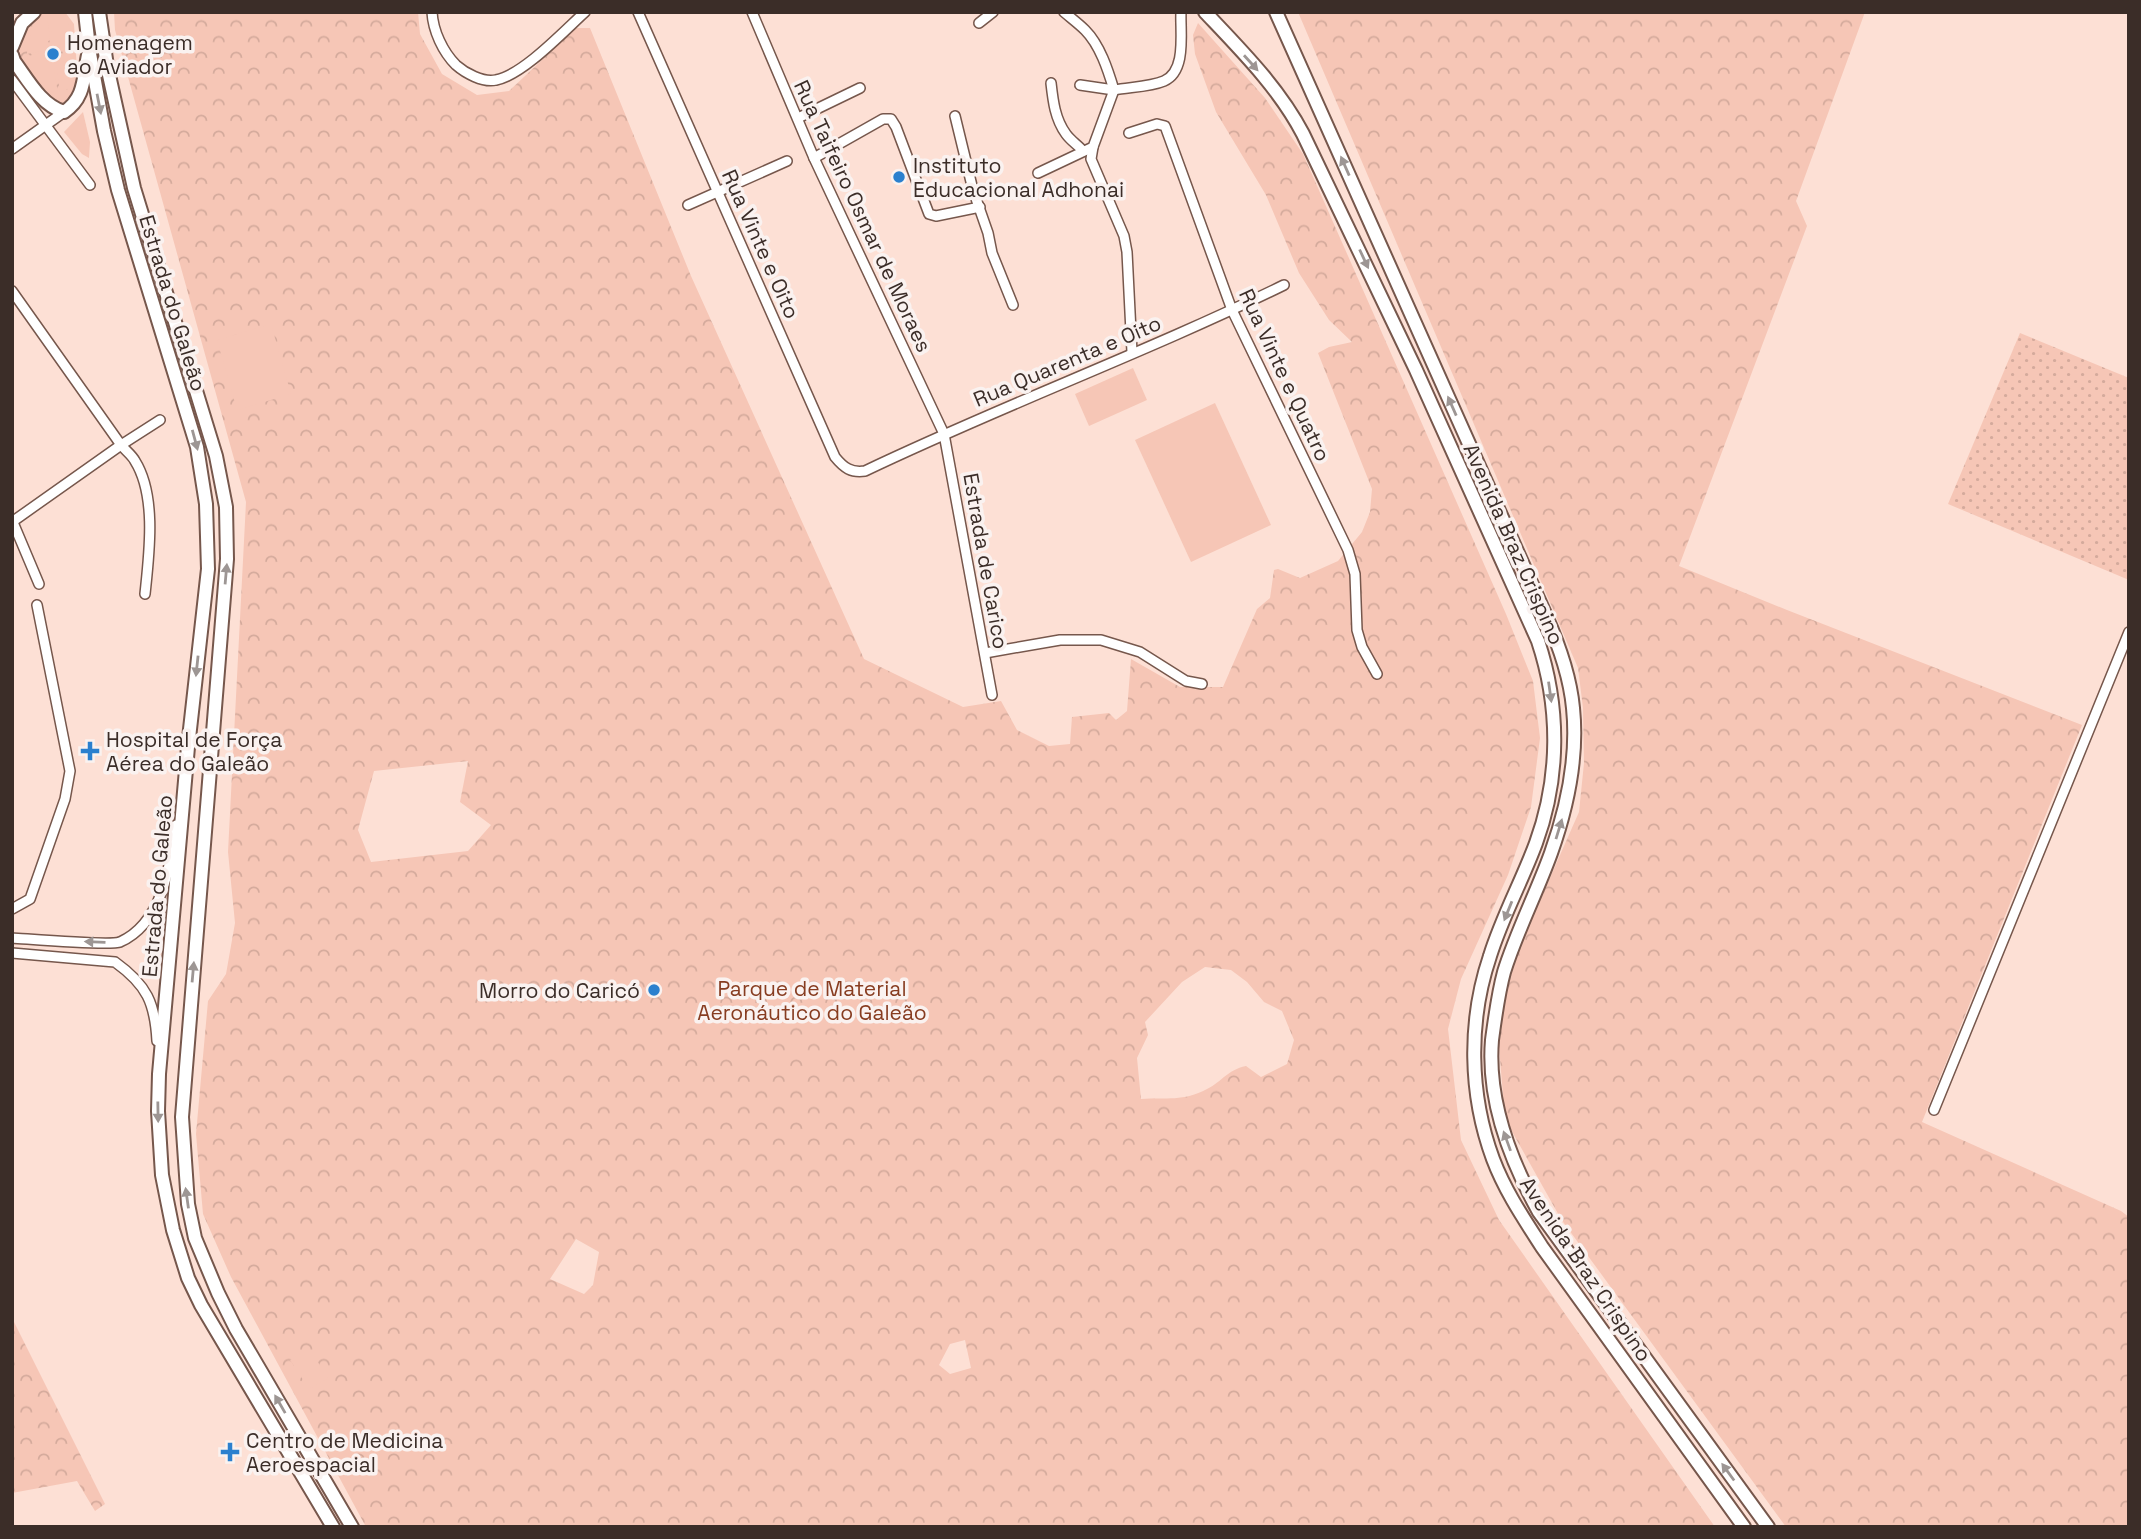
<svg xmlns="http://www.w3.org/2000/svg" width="2141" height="1539" font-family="'Space Grotesk',sans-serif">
<defs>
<pattern id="grass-dots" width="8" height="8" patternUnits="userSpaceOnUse" patternTransform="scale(1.75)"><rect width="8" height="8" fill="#f6c6b6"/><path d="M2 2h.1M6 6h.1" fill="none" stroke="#d4aa9c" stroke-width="1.8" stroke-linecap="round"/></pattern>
<pattern id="forest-crowns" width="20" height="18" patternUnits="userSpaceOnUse" patternTransform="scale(1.75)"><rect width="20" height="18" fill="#f6c6b6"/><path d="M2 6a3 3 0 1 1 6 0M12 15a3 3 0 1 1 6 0" fill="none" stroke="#d4aa9c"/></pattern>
</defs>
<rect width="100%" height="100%" fill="#fde0d5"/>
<polygon fill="url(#grass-dots)" points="2020,333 2129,378 2129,580 1948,504"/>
<g fill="url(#forest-crowns)" fill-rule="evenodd">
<polygon points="41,12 65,12 74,24 78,85 73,96 60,105 47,98 21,62 18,49 30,21"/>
<path d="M114,12h304l2,22 22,40 35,21 32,-4 67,-63h14l101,248 173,383 99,48 38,-6 16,29 32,16 21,-2 2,-27 37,-4 7,7 11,-9 4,-52 49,28h43l34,-78 13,-11 4,-28 4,-1 22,9 38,-17 24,-29 8,-20 2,-23 -54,-136 11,-6 23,-5 -23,-22 -30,-47 -33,-78 -50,-83 -21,-58 -2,-19 5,-12 67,75 38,56 203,460 27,67 7,57 -9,69 -23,68 -47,104 -13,50 13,111 38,80 216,307h-1349l-135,-250 -28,-63 -7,-80 12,-133 18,-27 9,-51 -7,-71 18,-350 -131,-472zM468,761l-8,41 31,23 -23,26 -97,11 -13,-32 16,-59zM1205,967l26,3 16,12 17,20 18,9 12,29 -7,24 -26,13 -15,-11c-19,4 -23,15 -39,23 -24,13 -40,8 -66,10l-4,-41 11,-23 -3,-13 37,-40zM576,1239l23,13 -6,33 -9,9 -34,-15zM965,1340l6,28 -21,6 -11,-9 11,-21z"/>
<polygon points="1298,12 1865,12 1796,201 1807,226 1679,566 1787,610 2082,725 1922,1122 2121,1211 2129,1217 2129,1527 1786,1527 1561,1219 1505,1119 1498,1035 1514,959 1579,812 1584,763 1583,708 1578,668"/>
<polygon points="12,1318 105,1504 95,1511 77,1481 12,1493"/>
</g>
<g fill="#f6c6b6">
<polygon points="56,12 65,15 69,25 71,46 63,47 59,42 52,40 49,13"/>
<path d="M44,14h3l3,26 -6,4 -2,7 -15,3c0,-14 7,-30 17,-40z"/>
<polygon points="72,49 74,67 72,86 60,94 56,60 62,57 63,50"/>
<path d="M43,53l3,6 7,2 5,33c-16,-4 -30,-22 -31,-38z"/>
<polygon points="83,112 90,142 89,158 82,154 64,132"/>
<polygon points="271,324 291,394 237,410 217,340"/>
<polygon points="1133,368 1147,400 1089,426 1075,394"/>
<polygon points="1215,403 1271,525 1191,562 1135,440"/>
<polygon points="309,1348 328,1378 309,1389 290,1360"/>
</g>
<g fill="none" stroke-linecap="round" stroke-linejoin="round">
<defs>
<g id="minor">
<path d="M432,12c1,19 11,40 24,53 9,8 27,18 40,15 27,-5 68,-49 89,-68"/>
<path d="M638,12l197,445c9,11 16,16 30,14 138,-66 282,-119 419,-186"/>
<polyline points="752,12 814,158 944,434 992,695"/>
<path d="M1064,12c7,6 15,12 21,18 15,15 23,40 29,60 16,-3 36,-3 50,-9 23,-10 16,-49 17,-69"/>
<polyline points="979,23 993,12"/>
<polyline points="12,80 90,185"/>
<path d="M1051,83c2,18 4,36 15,51 5,7 12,11 17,17"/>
<polyline points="955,116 973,190 988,233 992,253 1013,305"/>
<polyline points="798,118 860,88"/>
<polyline points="1129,133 1157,124 1165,126 1232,310 1348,550 1355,574 1357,630 1362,647 1377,674"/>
<polyline points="1093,147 1091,159 1124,236 1127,252 1132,352"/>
<polyline points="12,149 64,112"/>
<polyline points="814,158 883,119 891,119 896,127 929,214 936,216 980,207"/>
<polyline points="1038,173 1093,147 1114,90 1080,85"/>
<polyline points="688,205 787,161"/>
<path d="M12,291l109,154c4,5 11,10 14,16 22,35 14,94 10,133"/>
<polyline points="12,520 39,584"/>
<polyline points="12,522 121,445 160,420"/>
<polyline points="985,653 1060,640 1101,640 1140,652 1186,681 1202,684"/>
<polyline points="12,909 30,899 65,799 70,771 37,605"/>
<path d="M12,938c17,1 97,8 108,4 43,-19 50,-77 56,-117"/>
<path d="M12,953l103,9c32,23 40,41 42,79"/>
<polyline points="1934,1110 2129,632"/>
</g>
<g id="secondary">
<polyline points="85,12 89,48 104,131 118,190 197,447 206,504 208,569 188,747 159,1074 158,1111 162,1175 173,1230 188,1278 201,1305 333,1527"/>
<polyline points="99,12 107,66 134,188 216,456 226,507 227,559 182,1117 188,1204 195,1238 218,1293 236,1329 352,1527"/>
<path d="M1205,12c36,38 74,76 98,122l113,236 122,271c22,66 22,136 -2,202 -14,38 -34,74 -46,113 -22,65 -21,138 3,203 12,32 31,60 49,88l202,280"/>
<path d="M1276,12l270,604c13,29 24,60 27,92 5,48 -6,100 -22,145 -14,39 -35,80 -47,119 -6,22 -9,46 -12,68 -5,60 18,120 47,172l229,315"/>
<polyline points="12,47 22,23 34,12"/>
<path d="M12,55l2,6c14,19 27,44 50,51 21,-14 19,-33 24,-57"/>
</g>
</defs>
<use href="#minor" stroke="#76574c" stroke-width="12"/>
<use href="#secondary" stroke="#76574c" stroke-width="16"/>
<use href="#minor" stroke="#fff" stroke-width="9"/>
<use href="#secondary" stroke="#fff" stroke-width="12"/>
</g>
<defs><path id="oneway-solid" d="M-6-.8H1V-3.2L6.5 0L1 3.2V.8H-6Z" transform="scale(1.75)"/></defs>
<g fill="#9d9694">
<use href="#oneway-solid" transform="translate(1251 63) rotate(48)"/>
<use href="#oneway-solid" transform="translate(99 104) rotate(79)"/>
<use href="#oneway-solid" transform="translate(1345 166) rotate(-114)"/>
<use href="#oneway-solid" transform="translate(1364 259) rotate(65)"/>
<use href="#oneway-solid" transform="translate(1452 406) rotate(-114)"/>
<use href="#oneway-solid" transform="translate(195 440) rotate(75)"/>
<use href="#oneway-solid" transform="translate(226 574) rotate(-85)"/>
<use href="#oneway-solid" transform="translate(197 666) rotate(96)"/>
<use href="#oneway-solid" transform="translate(1550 692) rotate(82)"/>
<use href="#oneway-solid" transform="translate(1559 829) rotate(-73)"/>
<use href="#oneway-solid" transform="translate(1508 911) rotate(112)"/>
<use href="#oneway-solid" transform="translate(95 942) rotate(-178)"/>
<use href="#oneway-solid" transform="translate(193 972) rotate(-85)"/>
<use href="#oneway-solid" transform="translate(158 1112) rotate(89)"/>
<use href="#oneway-solid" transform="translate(1507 1141) rotate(-110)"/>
<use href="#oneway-solid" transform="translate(187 1198) rotate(-98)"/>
<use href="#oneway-solid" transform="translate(280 1404) rotate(-120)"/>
<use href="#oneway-solid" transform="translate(1728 1472) rotate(-126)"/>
</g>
<g fill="#2b80ce" stroke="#faf2f0" stroke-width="2.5">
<circle cx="53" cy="54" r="7"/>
<circle cx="899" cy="177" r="7"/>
<path d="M86.5 740.5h7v7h7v7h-7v7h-7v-7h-7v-7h7z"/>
<circle cx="654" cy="990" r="7"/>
<path d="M226.5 1441.5h7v7h7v7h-7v7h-7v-7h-7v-7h7z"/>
</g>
<g text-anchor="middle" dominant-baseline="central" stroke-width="7" stroke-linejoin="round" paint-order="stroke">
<g font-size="21" fill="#3b2d28" stroke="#faf2f0" text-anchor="start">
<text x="67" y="42">Homenagem<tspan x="67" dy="24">ao Aviador</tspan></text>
<text x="913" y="165">Instituto<tspan x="913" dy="24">Educacional Adhonai</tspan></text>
<text x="106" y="739">Hospital de Força<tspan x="106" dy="24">Aérea do Galeão</tspan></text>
<text x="640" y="990" text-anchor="end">Morro do Caricó</text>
<text x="246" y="1440">Centro de Medicina<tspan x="246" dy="24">Aeroespacial</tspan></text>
</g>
<g font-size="21" fill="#3b2d28" stroke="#faf2f0">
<text transform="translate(863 216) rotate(65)">Rua Taifeiro Osmar de Moraes</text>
<text transform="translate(761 244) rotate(66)">Rua Vinte e Oito</text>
<text transform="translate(173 303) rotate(73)">Estrada do Galeão</text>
<text transform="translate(1067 361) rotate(-23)">Rua Quarenta e Oito</text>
<text transform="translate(1285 375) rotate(65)">Rua Vinte e Quatro</text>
<text transform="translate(1514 544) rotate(66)">Avenida Braz Crispino</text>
<text transform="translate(986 561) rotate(80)">Estrada de Carico</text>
<text transform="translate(157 886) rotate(-85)">Estrada do Galeão</text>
<text transform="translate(1586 1269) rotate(56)">Avenida Braz Crispino</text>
</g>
<g font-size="21" fill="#873c20" stroke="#faf2f0">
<text x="812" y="988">Parque de Material<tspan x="812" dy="24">Aeronáutico do Galeão</tspan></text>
</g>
</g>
<rect width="2141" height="1539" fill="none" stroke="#3b2d28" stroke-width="28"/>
</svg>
